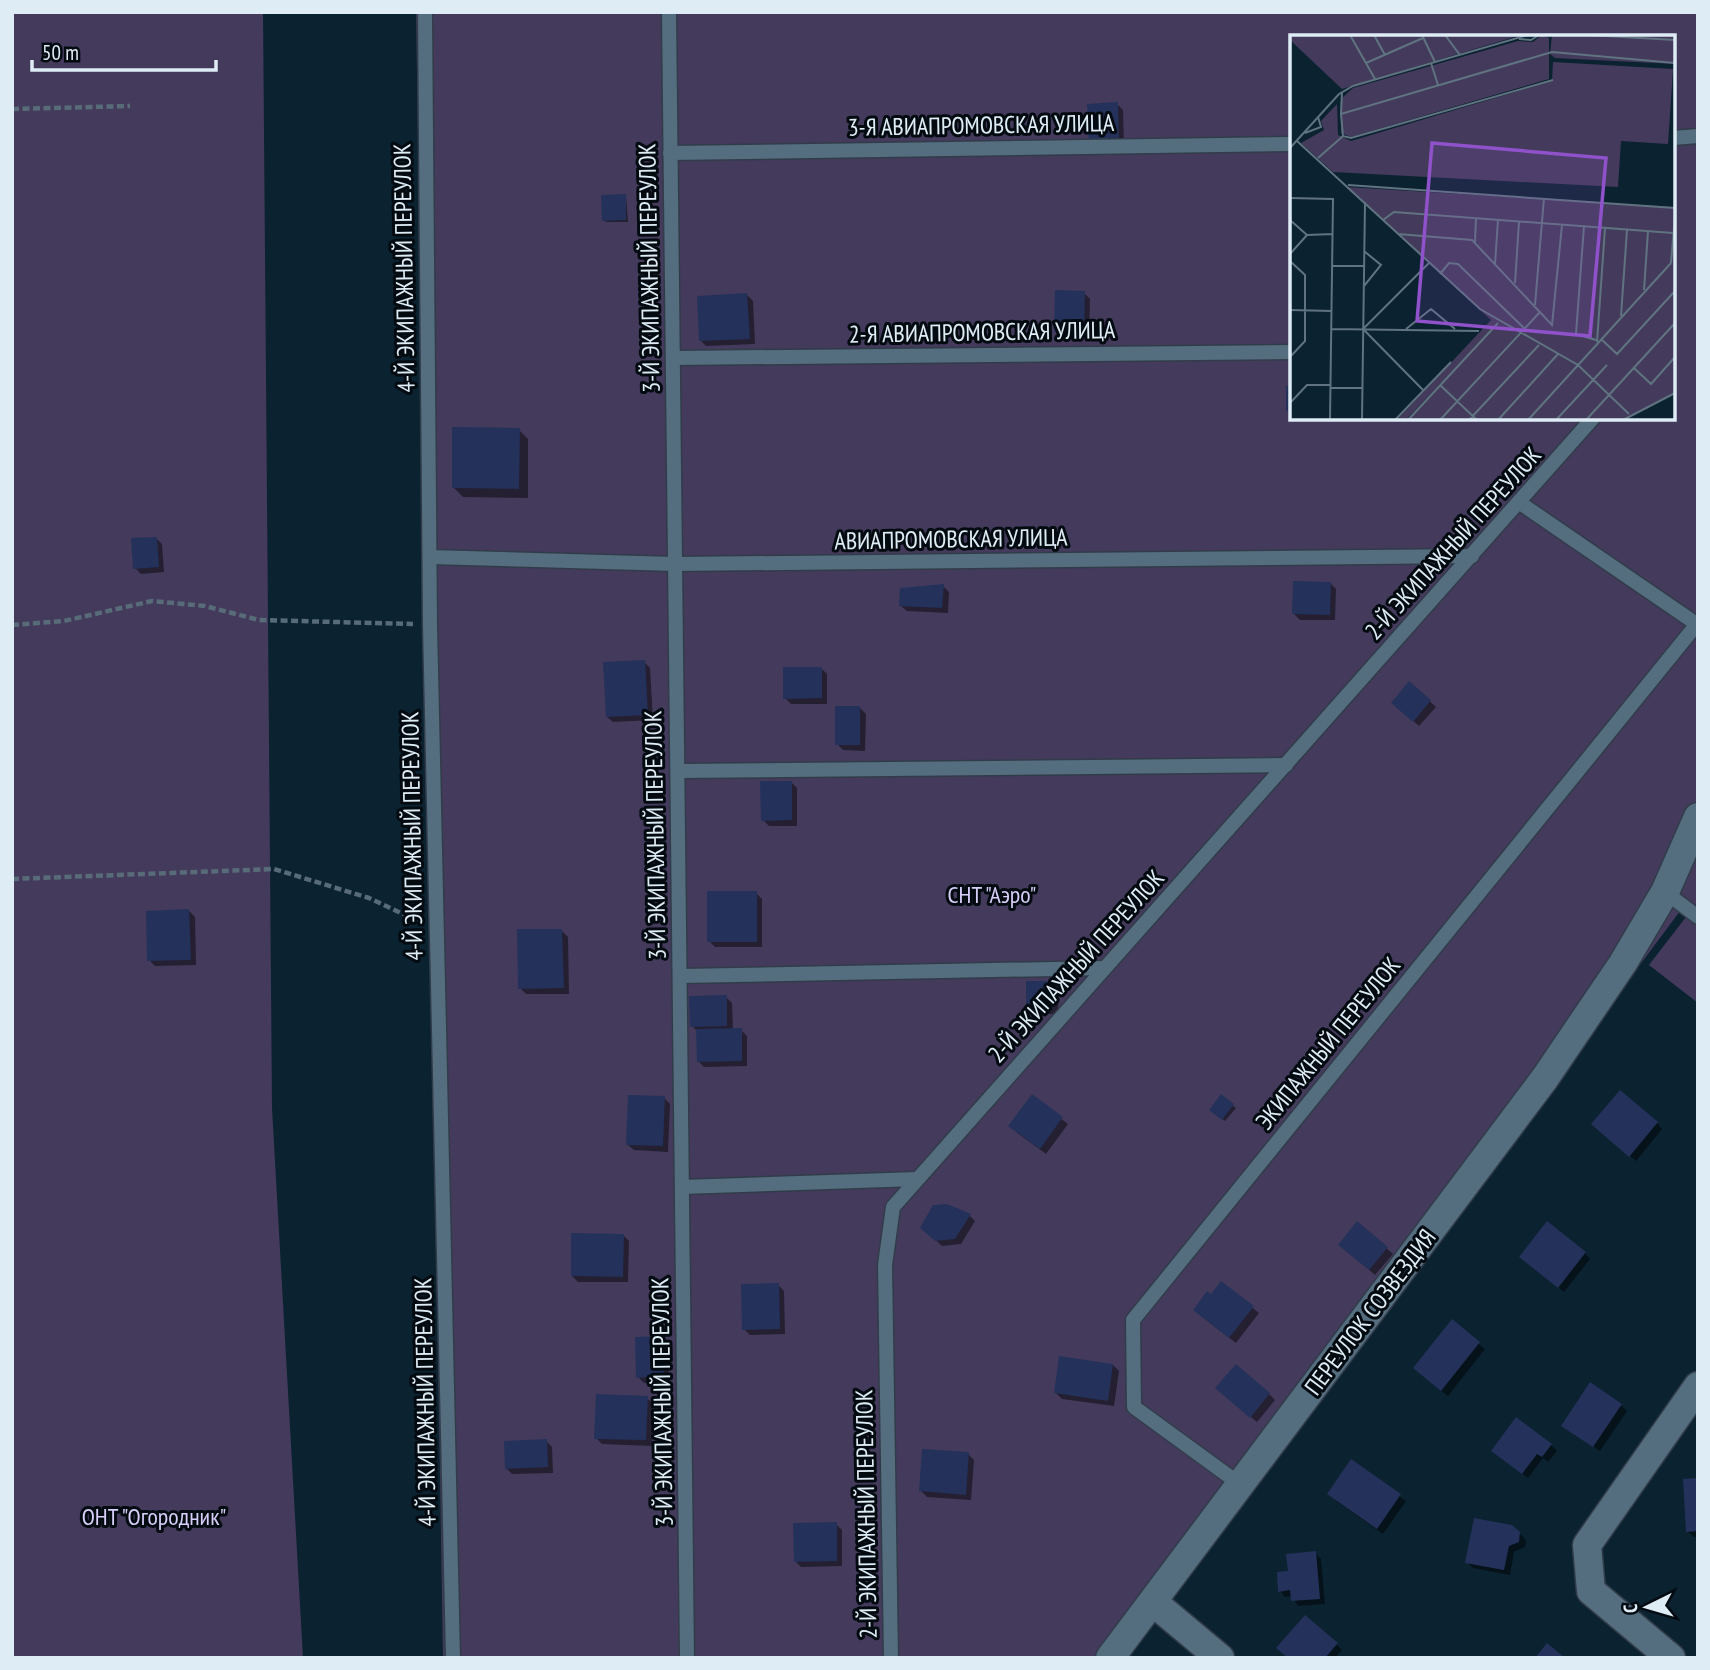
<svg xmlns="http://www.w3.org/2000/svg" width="1710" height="1670" font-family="'PT Sans Narrow',sans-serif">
<rect width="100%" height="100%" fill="#0b2231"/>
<g fill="#443b5c" fill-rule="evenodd">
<polygon points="12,12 263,12 272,1108 303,1658 12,1658"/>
<path d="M416,12h1282v900l-12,-9 -562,755h-681zM1292,37h381v381h-381z"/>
<polygon points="1686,917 1698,926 1698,1003 1649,965"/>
</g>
<g fill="#0007">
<polygon points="1117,104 1123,110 1124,147 1097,148"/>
<polygon points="626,196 628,222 606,222 604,220"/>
<polygon points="1084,293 1090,299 1089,338 1061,337 1055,331"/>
<polygon points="747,295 753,301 755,344 706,346 700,340"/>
<polygon points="519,430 528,439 528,498 463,497 454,488"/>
<polygon points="156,538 162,544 164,572 141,574 135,568"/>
<polygon points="1330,583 1336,589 1335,620 1300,620 1294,614"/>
<polygon points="943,586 949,592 948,613 907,611 901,606"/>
<polygon points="644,662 650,668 653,720 613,722 607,717"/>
<polygon points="821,668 827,674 827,704 791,704 785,698"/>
<polygon points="1410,683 1436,707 1419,726 1399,708"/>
<polygon points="860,708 866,714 865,751 843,750 837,744"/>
<polygon points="791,782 797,788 797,826 769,826 763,820"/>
<polygon points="756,893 762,899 762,947 715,947 709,941"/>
<polygon points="189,911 195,917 196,965 155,966 149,960"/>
<polygon points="562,931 568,937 569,994 526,994 520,988"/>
<polygon points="1053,983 1059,989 1058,1014 1034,1014 1028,1008"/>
<polygon points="726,997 732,1003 733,1030 741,1030 747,1036 747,1066 704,1067 698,1061 698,1032 692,1026"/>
<polygon points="1032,1097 1068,1124 1046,1154 1016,1132"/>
<polygon points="1221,1097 1236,1108 1225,1121 1211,1110"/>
<polygon points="664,1098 670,1104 668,1152 634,1150 628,1145"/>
<polygon points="1657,1123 1662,1129 1636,1161 1599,1130"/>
<polygon points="970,1216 975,1221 961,1244 942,1246 929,1234"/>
<polygon points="1358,1224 1393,1254 1375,1275 1346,1250"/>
<polygon points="623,1235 629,1241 628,1282 578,1282 572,1276"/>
<polygon points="1585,1253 1590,1259 1564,1292 1527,1263"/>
<polygon points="1221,1283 1259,1313 1236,1343 1201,1316"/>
<polygon points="778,1285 784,1291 785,1334 750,1335 744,1329"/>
<polygon points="1452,1322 1485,1349 1448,1396 1421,1374"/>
<polygon points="662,1337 668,1343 669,1382 644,1383 638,1377"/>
<polygon points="1113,1365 1119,1371 1114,1406 1062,1399 1056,1393"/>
<polygon points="1223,1394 1269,1394 1275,1400 1257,1422"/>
<polygon points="647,1398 653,1404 652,1446 602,1444 596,1438"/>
<polygon points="1621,1405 1627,1411 1600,1451 1563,1425"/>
<polygon points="546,1441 552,1447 553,1473 512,1474 506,1468"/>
<polygon points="1551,1445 1557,1451 1548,1462 1543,1458 1528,1478 1499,1456"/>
<polygon points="968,1454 974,1460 971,1500 927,1497 921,1491"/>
<polygon points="1352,1462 1406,1501 1383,1534 1335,1500"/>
<polygon points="1698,1480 1698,1537 1694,1537 1688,1532"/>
<polygon points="836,1524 842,1530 842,1566 801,1567 795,1561"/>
<polygon points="1519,1533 1526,1540 1525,1547 1514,1552 1510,1575 1473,1568 1467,1562"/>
<polygon points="1315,1553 1321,1559 1325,1604 1298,1606 1292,1596 1285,1597 1280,1591 1290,1573"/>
<polygon points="1336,1644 1342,1650 1335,1658 1289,1658"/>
</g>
<g fill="#24315a">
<polygon points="1118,102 1119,142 1089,143 1087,104"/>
<polygon points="626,194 626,220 602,221 601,195"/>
<polygon points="1055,290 1085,291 1084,333 1054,332"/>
<polygon points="747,293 750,339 699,341 697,296"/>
<rect x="1286" y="386" width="6" height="25"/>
<polygon points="452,427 520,428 519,489 452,488"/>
<polygon points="157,537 159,567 133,569 131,538"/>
<polygon points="1293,581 1331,582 1330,615 1292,614"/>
<polygon points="944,584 942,608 899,606 900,588"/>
<polygon points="645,660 648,715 606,717 603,662"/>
<polygon points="783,667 822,667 822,698 783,699"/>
<polygon points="1409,681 1431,700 1413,722 1391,703"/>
<rect x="835" y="706" width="25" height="39"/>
<polygon points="760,781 792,781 792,820 761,821"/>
<rect x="707" y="891" width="50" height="51"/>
<polygon points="189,909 191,960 147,961 146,911"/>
<polygon points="517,929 562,929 564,988 518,989"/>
<polygon points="1026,981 1054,981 1053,1009 1026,1009"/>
<polygon points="727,995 727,1026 690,1027 689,996"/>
<polygon points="742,1028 742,1061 697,1062 696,1029"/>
<polygon points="1620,1090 1658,1122 1629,1157 1591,1124"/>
<polygon points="1032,1094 1063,1117 1040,1149 1008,1126"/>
<polygon points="1221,1094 1234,1104 1222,1120 1209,1110"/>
<polygon points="628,1095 665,1096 663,1146 626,1145"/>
<polygon points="947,1204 971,1214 955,1239 935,1241 920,1228 933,1205"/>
<polygon points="1357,1221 1388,1247 1369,1270 1338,1245"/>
<polygon points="1547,1221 1586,1252 1558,1288 1519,1257"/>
<polygon points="571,1233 624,1234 623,1277 571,1276"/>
<polygon points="1221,1281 1254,1306 1229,1338 1193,1310 1207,1291 1211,1294"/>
<polygon points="779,1283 780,1329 742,1330 741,1284"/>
<polygon points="1452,1319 1480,1342 1441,1391 1413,1368"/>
<polygon points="663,1336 664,1376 636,1378 635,1337"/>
<polygon points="1059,1356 1113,1364 1108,1401 1054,1393"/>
<polygon points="1236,1364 1270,1393 1250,1418 1215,1388"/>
<polygon points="1590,1382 1622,1404 1593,1447 1561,1426"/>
<polygon points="596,1394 648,1396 646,1440 594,1439"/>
<polygon points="1516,1417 1552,1444 1542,1457 1537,1454 1522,1474 1491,1451"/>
<polygon points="547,1439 548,1467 505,1469 504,1441"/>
<polygon points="922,1449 969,1452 966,1495 919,1491"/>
<polygon points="1351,1459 1401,1494 1377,1529 1327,1494"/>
<polygon points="1698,1478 1698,1531 1686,1532 1683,1479"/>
<polygon points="1474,1518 1512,1525 1520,1532 1519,1542 1509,1546 1504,1570 1465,1563"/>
<polygon points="837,1522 837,1561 794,1562 793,1523"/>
<polygon points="1316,1551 1320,1599 1291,1601 1290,1590 1278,1592 1277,1572 1288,1571 1286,1554"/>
<polygon points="1305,1615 1338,1643 1325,1658 1288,1658 1276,1648"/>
<polygon points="1547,1643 1565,1658 1535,1658"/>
</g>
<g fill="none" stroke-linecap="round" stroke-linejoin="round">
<defs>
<g id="lane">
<polyline points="425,12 430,624 453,1658"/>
<polyline points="669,12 687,1658"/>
<polyline points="1673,138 1698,136"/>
<polyline points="670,153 1292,144"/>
<polyline points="673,358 1292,352"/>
<polyline points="1520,503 1698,625"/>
<polyline points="430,557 675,564 1472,556"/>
<polyline points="678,771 1286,765"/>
<polyline points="1665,892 1698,917"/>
<polyline points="680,976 1104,968"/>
<polyline points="682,1187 917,1179"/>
<polyline points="1241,1485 1134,1407 1133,1320 1697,624"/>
<polyline points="891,1658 885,1265 893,1207 1593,418"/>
</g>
<g id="street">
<polyline points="1153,1602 1220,1658"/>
<polyline points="1110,1658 1545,1078 1623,963 1665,892 1698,817"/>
<polyline points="1671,1658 1591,1591 1587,1545 1698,1386"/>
</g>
</defs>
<use href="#lane" stroke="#313c4a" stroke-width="17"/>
<use href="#street" stroke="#313c4a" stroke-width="31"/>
<g stroke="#576b78" stroke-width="4.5" stroke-dasharray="7 3.5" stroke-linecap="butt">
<polyline points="12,109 130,106"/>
<polyline points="12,625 64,621 152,601 205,606 259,620 413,624"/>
<polyline points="12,879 274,869 369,898 418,921"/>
</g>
<use href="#lane" stroke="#546d7f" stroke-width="14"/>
<use href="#street" stroke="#546d7f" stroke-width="28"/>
</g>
<g text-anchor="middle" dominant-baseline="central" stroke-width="6" stroke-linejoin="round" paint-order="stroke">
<g font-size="24" fill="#deecf6" stroke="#030b11">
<text transform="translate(981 125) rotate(-1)">3-Я АВИАПРОМОВСКАЯ УЛИЦА</text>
<text transform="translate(404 268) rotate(-91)">4-Й ЭКИПАЖНЫЙ ПЕРЕУЛОК</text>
<text transform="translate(649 268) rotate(-91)">3-Й ЭКИПАЖНЫЙ ПЕРЕУЛОК</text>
<text transform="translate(982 332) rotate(-1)">2-Я АВИАПРОМОВСКАЯ УЛИЦА</text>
<text transform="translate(951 539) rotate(-1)">АВИАПРОМОВСКАЯ УЛИЦА</text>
<text transform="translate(1453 543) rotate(-48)">2-Й ЭКИПАЖНЫЙ ПЕРЕУЛОК</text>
<text transform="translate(655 835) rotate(-91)">3-Й ЭКИПАЖНЫЙ ПЕРЕУЛОК</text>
<text transform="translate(412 836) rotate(-91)">4-Й ЭКИПАЖНЫЙ ПЕРЕУЛОК</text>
<text transform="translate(1076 966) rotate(-48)">2-Й ЭКИПАЖНЫЙ ПЕРЕУЛОК</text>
<text transform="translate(1328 1043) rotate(-51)">ЭКИПАЖНЫЙ ПЕРЕУЛОК</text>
<text transform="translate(1370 1312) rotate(-53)">ПЕРЕУЛОК СОЗВЕЗДИЯ</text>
<text transform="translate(425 1402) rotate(-91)">4-Й ЭКИПАЖНЫЙ ПЕРЕУЛОК</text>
<text transform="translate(662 1402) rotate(-91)">3-Й ЭКИПАЖНЫЙ ПЕРЕУЛОК</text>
<text transform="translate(866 1514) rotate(-91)">2-Й ЭКИПАЖНЫЙ ПЕРЕУЛОК</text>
</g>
<g font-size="24" fill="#d8cefa" stroke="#030b11">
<text x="992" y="894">СНТ "Аэро"</text>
<text x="154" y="1516">ОНТ "Огородник"</text>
</g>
</g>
<g transform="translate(1290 35)">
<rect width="385" height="385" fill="#0b2231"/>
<path d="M0,0h231l-179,54 -52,-49zM252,0l7,3v41l-198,58 -10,-4v-34l12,-11 165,-47 15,1zM262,0h123v29l-120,-6 -5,-4zM263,27l120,7 -5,75 -47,-3 -3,46 -285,-15 -32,-29 23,-13 -3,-9 16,-17 1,31 13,6 201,-60zM56,152l329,20v185l-52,28h-215l88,-95 -90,95h-9l94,-100z" fill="#443b5c"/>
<path fill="none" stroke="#5f7380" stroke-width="2" d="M60,0l25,44M84,0l11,20M132,0l13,27M155,0l15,20M298,0l87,5M229,4l12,1 8,-5M262,17l123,11M76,28l57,-25M141,28l7,22M52,57l-1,22 211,-62M51,79l2,22M15,98l16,-6 -3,-10M7,106l183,168 98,56 51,49M0,113l49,-54 14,-8 175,-51M28,123l25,-22 8,2 202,-58M58,150l327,23M0,163l43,1 -3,221M0,185l17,15 26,-1M93,185l11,-8 279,21M294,191l-8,108 20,6M108,199l74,6 80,85 10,-100M185,207l1,-24M74,216l17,14 -17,21M0,219l17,-19M0,226l15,14v66l-15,16M381,228l4,-47M205,229l3,-44M42,231h32M150,239l9,-11 9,1 67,65M225,248l4,-61M354,255l4,-59M245,270l9,-107M0,275l42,1M331,281l6,-86M41,294l148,2M116,294l25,-20 24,20M311,304l16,15 58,-63M307,307l8,-114M344,333l17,16 24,-27M150,350l37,35M41,353h31M134,356l-61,-62 66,-66M0,368l17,-18h24M72,385l3,-218M105,385l56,-58M118,385l90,-97M150,385l100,-108M179,385l70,-75M208,385l60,-66M238,385l143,-157M266,385l51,-55M296,385l89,-97M333,385l52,-27"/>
<path fill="#8f52ca" fill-opacity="0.15" stroke="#8f52ca" stroke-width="3.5" d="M142,108l174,15 -16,178 -173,-15z"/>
<rect width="385" height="385" fill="none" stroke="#deecf6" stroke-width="3.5"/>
</g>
<rect width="1710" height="1670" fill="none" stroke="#deecf6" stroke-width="28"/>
<g transform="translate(1647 1607) rotate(265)" stroke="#030b11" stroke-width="5" paint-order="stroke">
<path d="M0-5L12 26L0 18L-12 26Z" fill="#deecf6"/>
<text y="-10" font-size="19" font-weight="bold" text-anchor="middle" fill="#deecf6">С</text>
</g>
<path d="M32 60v10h184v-10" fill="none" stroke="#deecf6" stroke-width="3.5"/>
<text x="42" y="60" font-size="21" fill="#deecf6" stroke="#030b11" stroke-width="5" paint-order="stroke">50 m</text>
</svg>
